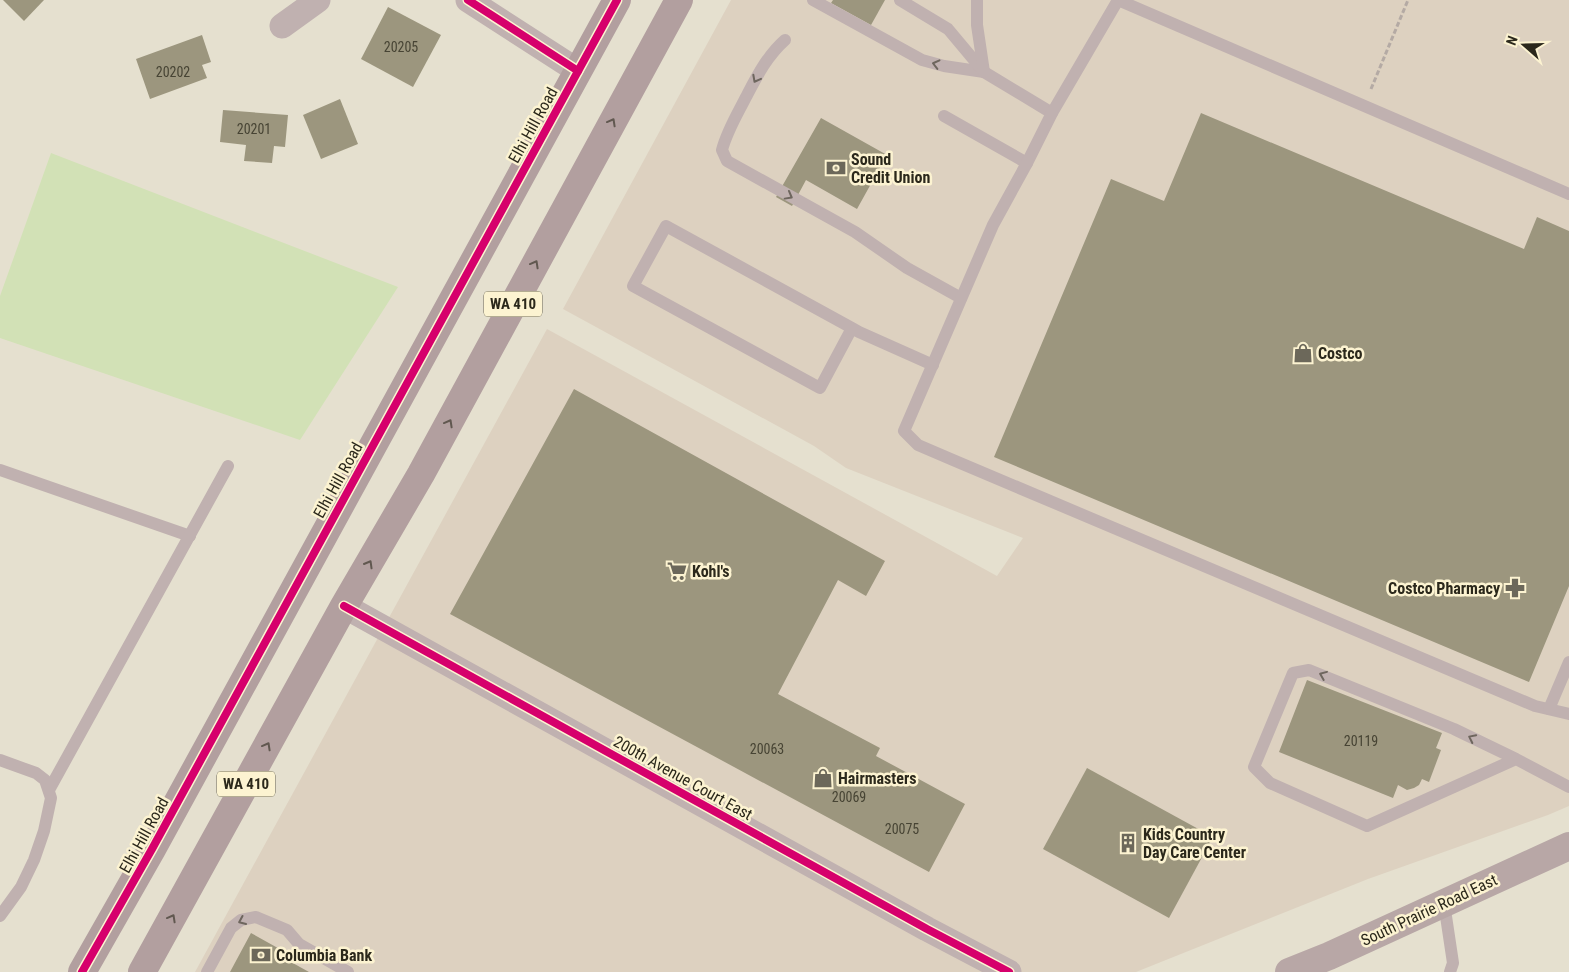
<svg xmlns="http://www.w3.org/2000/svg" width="1569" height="972" font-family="'Roboto Condensed',sans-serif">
<rect width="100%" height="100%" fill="#e5e0cf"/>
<polygon fill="#ddd1c0" points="731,0 1569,0 1569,806 1548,815 1368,879 1136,972 195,972 547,329 997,576 1023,538 846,468 814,446 563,309"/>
<polygon fill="#d2e1b6" points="51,153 398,287 300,440 0,338 0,296"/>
<g fill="#9c967e">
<polygon points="3,0 44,0 24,21"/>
<polygon points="833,0 885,0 871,25 831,3"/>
<polygon points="388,7 441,35 413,87 361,59"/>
<polygon points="202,35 211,62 202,65 207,78 150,99 136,59"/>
<polygon points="340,99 358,144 321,159 303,115"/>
<polygon points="223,110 288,115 285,147 274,146 272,163 244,161 246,145 220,142"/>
<polygon points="1201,113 1524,249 1537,217 1569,231 1569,586 1529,682 994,457 1111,179 1164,201"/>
<polygon points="821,118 887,155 857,209 806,180 792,206 776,197"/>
<polygon points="574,389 885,561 866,596 838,580 778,694 880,748 876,756 965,804 929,872 450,614"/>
<polygon points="1307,680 1442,733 1436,748 1441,750 1429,782 1422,779 1419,785 1414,788 1407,790 1398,785 1393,798 1279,752"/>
<polygon points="1087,768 1213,837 1169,918 1043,849"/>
<polygon points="251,933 285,952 282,957 309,972 230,972"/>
</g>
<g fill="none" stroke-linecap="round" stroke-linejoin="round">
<polyline stroke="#b4aaa4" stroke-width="3" stroke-dasharray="5 2.5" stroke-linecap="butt" points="1371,89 1408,0"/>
<g stroke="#c0b1b0" stroke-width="12">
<polyline points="813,0 922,60 944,66 984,72"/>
<polyline points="900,0 948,29 984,72 1052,113"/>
<polyline points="977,0 977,25 984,72"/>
<path d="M785,40c-18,16 -28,36 -39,57 -9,18 -19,34 -24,53l5,11 128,71 52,36 54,30"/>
<polyline points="944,116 1027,163"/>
<polyline points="1569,194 1118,0 1052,113 1027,163 993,225 904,431 918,445 953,460 1535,706 1569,714"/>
<polyline points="852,328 820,388 633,286 666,226 852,328 859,332 933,365"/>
<polyline points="0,470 190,536"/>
<polyline points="1549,709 1569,662"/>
<polyline points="1516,759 1367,826 1270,783 1254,767 1293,673 1309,670 1454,729 1516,759 1569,787"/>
<polyline points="0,760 36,773 45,780 51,798 44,831 34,860 21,887 0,916"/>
<polyline points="49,790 228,466"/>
<polyline points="1444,903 1453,963 1450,972"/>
<polyline points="207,972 231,928 241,920 256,917 287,930 299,944 348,972"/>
</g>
<g stroke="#c0b1b0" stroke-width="25">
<polyline points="468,0 578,71"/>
<polyline points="282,26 318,0"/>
<polyline points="344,606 927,929 1009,972"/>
</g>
<polyline stroke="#b8a7a6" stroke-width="28" points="1289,972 1329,956 1569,846"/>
<g stroke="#b29f9f" stroke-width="28">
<polyline points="82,972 152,849 617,0"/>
<polyline points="142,972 344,606 421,474 679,0"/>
</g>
<defs>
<g id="cycleway">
<polyline points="468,0 578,71"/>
<polyline points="344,606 927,929 1009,972"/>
<polyline points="82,972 152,849 617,0"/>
</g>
</defs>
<use href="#cycleway" stroke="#fcf3d1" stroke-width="11"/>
<use href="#cycleway" stroke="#d6006c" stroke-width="8"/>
</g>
<defs><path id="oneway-chevron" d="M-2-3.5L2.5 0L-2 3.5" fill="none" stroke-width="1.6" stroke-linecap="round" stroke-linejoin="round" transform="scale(1.25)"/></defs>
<g stroke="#6e665e">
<use href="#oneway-chevron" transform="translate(936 64) rotate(-166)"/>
<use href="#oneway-chevron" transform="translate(756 79) rotate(118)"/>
<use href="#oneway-chevron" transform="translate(789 196) rotate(29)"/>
<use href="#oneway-chevron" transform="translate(1323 675) rotate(-158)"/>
<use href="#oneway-chevron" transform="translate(1472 738) rotate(-154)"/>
<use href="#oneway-chevron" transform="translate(242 921) rotate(156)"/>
</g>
<g stroke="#615850">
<use href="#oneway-chevron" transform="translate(612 122) rotate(-61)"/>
<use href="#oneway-chevron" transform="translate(535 264) rotate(-61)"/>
<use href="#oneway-chevron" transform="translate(449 423) rotate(-61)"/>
<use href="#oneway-chevron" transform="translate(369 564) rotate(-60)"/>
<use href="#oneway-chevron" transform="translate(267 746) rotate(-61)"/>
<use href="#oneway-chevron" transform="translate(172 918) rotate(-61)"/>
</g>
<defs>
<symbol id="bank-bare" viewBox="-9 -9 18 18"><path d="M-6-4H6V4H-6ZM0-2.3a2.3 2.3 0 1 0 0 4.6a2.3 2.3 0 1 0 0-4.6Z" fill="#6c685a" stroke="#fcf3d1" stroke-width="2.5" paint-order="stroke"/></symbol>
<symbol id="shop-bare" viewBox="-9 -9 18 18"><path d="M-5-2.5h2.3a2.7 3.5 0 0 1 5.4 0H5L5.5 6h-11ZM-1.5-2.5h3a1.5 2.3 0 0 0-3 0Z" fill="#6c685a" stroke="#fcf3d1" stroke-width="2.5" paint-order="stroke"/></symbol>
<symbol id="supermarket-bare" viewBox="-9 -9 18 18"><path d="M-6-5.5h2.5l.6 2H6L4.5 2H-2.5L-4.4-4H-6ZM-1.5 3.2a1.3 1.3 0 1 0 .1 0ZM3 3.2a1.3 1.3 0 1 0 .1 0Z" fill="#6c685a" stroke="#fcf3d1" stroke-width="2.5" paint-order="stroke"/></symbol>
<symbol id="pharmacy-bare" viewBox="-9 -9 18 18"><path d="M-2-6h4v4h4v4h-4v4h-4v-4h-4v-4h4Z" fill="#6c685a" stroke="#fcf3d1" stroke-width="2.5" paint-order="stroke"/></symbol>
<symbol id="building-bare" viewBox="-9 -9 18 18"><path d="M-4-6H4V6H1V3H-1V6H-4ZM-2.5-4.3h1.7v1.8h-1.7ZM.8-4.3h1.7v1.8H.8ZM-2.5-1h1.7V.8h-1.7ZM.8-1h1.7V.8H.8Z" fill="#6c685a" stroke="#fcf3d1" stroke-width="2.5" paint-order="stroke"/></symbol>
</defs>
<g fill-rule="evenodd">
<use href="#bank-bare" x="822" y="154" width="28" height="28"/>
<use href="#shop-bare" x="1289" y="339" width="28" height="28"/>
<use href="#supermarket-bare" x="663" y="557" width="28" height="28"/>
<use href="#pharmacy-bare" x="1501" y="574" width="28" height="28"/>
<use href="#shop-bare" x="809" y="764" width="28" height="28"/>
<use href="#building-bare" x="1114" y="829" width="28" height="28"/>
<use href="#bank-bare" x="247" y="941" width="28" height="28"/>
</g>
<g text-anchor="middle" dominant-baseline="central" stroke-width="5" stroke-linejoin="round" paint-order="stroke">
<g font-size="14" fill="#474434">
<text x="401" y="47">20205</text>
<text x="173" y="72">20202</text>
<text x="254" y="129">20201</text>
<text x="1361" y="741">20119</text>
<text x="767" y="749">20063</text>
<text x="849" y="797">20069</text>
<text x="902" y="829">20075</text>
</g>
<g fill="#fcf3d1" stroke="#6a6552" stroke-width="1">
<rect x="484" y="291.5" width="58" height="25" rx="4"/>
<rect x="217" y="771.5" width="58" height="25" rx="4"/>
</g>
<g font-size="15" font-weight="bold" fill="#2b281b">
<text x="513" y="304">WA 410</text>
<text x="246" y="784">WA 410</text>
</g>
<g font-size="16" fill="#2b281b" stroke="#fcf3d1">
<text transform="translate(533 125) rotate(-61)">Elhi Hill Road</text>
<text transform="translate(338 480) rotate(-61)">Elhi Hill Road</text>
<text transform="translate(683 778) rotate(29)">200th Avenue Court East</text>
<text transform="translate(144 835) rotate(-61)">Elhi Hill Road</text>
<text transform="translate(1429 910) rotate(-25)">South Prairie Road East</text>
</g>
<g font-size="16" font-weight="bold" fill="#2b281b" stroke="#fcf3d1" text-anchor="start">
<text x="851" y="159">Sound<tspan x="851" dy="18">Credit Union</tspan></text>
<text x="1318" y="353">Costco</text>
<text x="692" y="571">Kohl's</text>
<text x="1500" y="588" text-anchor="end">Costco Pharmacy</text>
<text x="838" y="778">Hairmasters</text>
<text x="1143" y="834">Kids Country<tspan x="1143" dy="18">Day Care Center</tspan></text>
<text x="276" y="955">Columbia Bank</text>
</g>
</g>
<g transform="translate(1524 45) rotate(290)" stroke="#fcf3d1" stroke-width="4" paint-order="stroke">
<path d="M0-4L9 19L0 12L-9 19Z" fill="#2b281b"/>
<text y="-8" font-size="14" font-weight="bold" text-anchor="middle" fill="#2b281b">N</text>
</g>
</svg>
